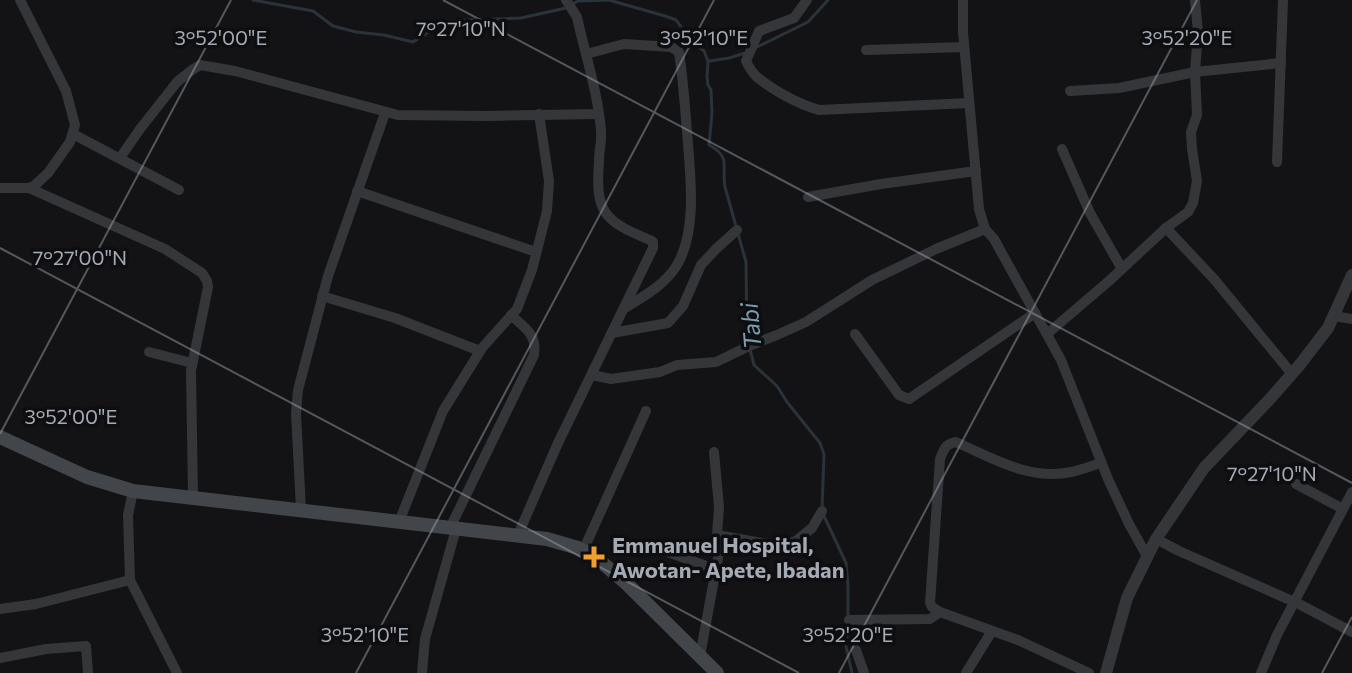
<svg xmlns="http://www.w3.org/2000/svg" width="1352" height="673" font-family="Commissioner,sans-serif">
<rect width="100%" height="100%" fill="#131315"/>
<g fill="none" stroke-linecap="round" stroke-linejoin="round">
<g stroke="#2a3339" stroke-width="3">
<path d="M253,0l60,11 20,15 23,6 28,3 29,7 33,-21 75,-3 45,-10 12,-7 31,-1 56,16 11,4 17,23 11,8 4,10 -1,16 1,8 3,5 1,23 -3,32c23,12 12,22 16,42l21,75 1,76 7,27 23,21 10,16 33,41 4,11 -2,55"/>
<polyline points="755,48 808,22 828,0"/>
<polyline points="710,61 729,58 745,53"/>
<polyline points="824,516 846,563 848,586 848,616"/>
<polyline points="849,623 850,631 845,642 852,673"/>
</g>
<g stroke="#34363a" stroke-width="10">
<path d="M807,0l-13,18 -35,13 -13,30c3,6 6,12 11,16 17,14 41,27 62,33l150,-7"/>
<polyline points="963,0 963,32 979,209 985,229 994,239 1061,360 1108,479 1129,524 1147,556"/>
<polyline points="866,50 964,47"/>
<path d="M586,54l38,-10 47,3 8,5c4,27 6,53 8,80 3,40 11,98 -10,133 -12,20 -33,31 -52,43"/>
<polyline points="1070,91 1119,88 1195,72 1281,63"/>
<polyline points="73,134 179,190"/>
<polyline points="1062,149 1090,213 1122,269"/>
<polyline points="120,158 140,129 177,82 192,70 200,65 235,71 398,115 487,116 598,114"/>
<polyline points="1277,162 1283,0"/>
<polyline points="0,188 29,188 34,186 48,173 70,142 75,125 66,91 20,0"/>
<polyline points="29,188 165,249 202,273 207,281 208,287 191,371 193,497"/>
<polyline points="357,191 536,252"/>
<polyline points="808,197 881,184 976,171"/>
<polyline points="1166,228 1214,279 1292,374"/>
<polyline points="322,296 395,318 480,351"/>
<polyline points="1334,316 1352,319"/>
<polyline points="612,333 668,323 683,306 701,265 716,249 737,230"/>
<polyline points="855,334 899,395 909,399 1035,313"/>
<polyline points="1047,334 1109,281 1166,228 1188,212 1193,203 1197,181 1192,149 1191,132 1197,115 1195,72 1198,32 1195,0"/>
<polyline points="149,352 192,363"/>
<polyline points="592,375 611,379 660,372 677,365 716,362 749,346 777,335 806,322 872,280 936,249 985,229"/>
<polyline points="1296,484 1343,509"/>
<polyline points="133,491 128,515 130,580 177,673"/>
<polyline points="301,510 296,413 298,390 328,276 385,113"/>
<polyline points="399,522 443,411 482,348 517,309 532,270 547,211 549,181 539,114"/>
<path d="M450,528l84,-173c3,-21 -8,-26 -23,-40"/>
<polyline points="717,535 780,546 796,541 812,528 822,511"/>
<path d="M517,537l41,-94 95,-195v-6l-3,-2c-46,-19 -55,-27 -51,-79 0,-10 3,-21 2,-31 -3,-35 -14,-70 -22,-104l-2,-9 -11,-17"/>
<polyline points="1156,539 1179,551 1299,604 1352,632"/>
<polyline points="583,551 646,411"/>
<polyline points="668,552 717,570"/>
<polyline points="0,609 36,604 130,580"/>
<polyline points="849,620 930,619 940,612"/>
<polyline points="856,650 864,673"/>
<polyline points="700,656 720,547 717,535 719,507 714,452"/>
<polyline points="0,658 46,649 86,646 88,673"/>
<polyline points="422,673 425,639 456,529"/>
<polyline points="966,673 992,631"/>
<path d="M1089,673l-71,-33 -78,-28 -8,-5 -2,-4 10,-144c4,-10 5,-15 16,-17 36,16 74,39 115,30 10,-2 20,-6 30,-9"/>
<polyline points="1261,673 1277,635 1352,492"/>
</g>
<polyline stroke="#34363a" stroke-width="12" points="1106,673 1127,598 1156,539 1204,468 1269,400 1298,367 1328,328 1352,275"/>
<polyline stroke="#42454a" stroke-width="14" points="0,437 87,477 133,491 547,539 578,548 600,561 626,583 717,673"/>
</g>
<path fill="none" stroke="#a5abb5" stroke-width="2" stroke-opacity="0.45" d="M443,0l909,483M0,248l799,425M0,434l231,-434M356,673l358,-673M839,673l358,-673M1322,673l30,-56"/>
<path fill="#f09e30" stroke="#0e0e10" stroke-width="3" d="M590 545h8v8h8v8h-8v8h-8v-8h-8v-8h8z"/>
<g text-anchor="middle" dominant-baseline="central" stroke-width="7" stroke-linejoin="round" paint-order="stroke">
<g font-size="22" font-weight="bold" fill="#a5abb5" stroke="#0e0e10" text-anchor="start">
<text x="612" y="544">Emmanuel Hospital,<tspan x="612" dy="25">Awotan- Apete, Ibadan</tspan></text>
</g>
<g font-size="24" font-style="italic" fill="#7c9db0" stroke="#0e0e10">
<text transform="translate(750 326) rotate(-95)">Tabi</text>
</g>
</g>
<g font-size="20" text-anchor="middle" fill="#a5abb5" stroke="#0e0e10" stroke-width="7" stroke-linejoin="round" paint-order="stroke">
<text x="461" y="36">7°27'10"N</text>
<text x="221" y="45">3°52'00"E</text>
<text x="704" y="45">3°52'10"E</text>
<text x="1187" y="45">3°52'20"E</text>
<text x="80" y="265">7°27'00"N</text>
<text x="71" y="424">3°52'00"E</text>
<text x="1272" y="481">7°27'10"N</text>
<text x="365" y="642">3°52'10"E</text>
<text x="848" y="642">3°52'20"E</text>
</g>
</svg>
